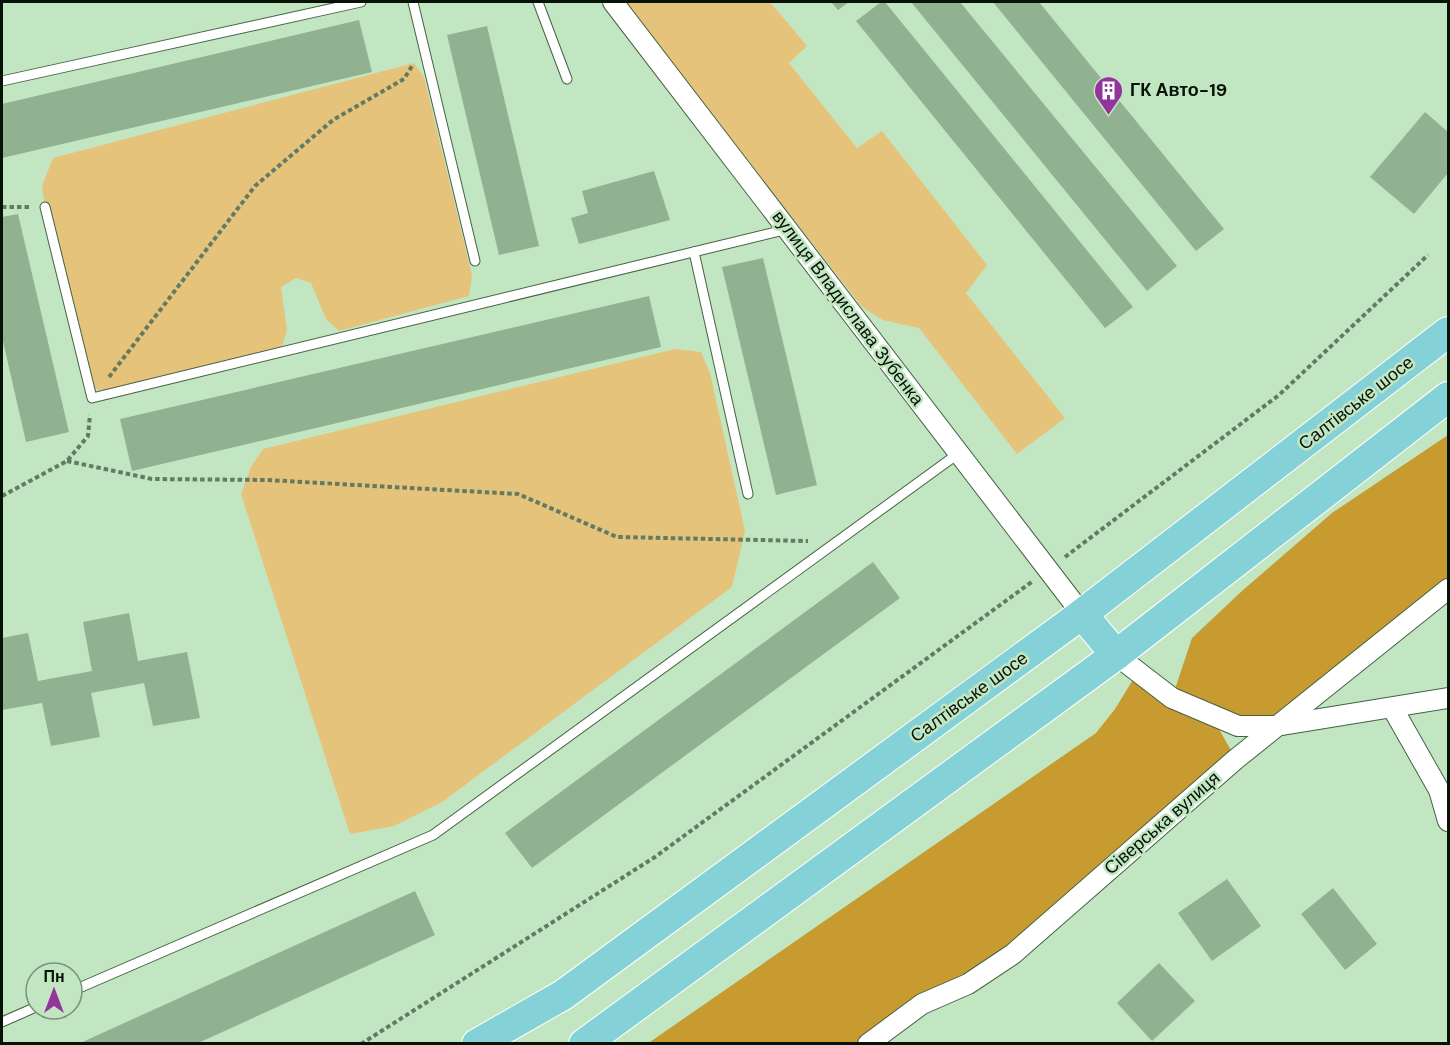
<svg xmlns="http://www.w3.org/2000/svg" width="1450" height="1045" font-family="'DM Sans',sans-serif">
<rect width="100%" height="100%" fill="#c3e6c2"/>
<g fill="#e6c37b">
<polygon points="624,2 770,2 807,46 789,63 857,148 882,131 987,265 966,293 1065,418 1017,454 919,328 883,320 862,307"/>
<polygon points="414,63 424,77 472,275 469,296 339,331 326,319 311,283 296,278 281,287 287,330 282,347 122,391 90,389 45,207 42,186 53,158"/>
<polygon points="675,349 701,352 710,373 745,531 732,587 442,802 394,826 350,834 241,494 251,467 263,449"/>
</g>
<polygon fill="#c89b30" points="1448,435 1448,589 1276,726 1212,717 1236,759 1013,954 868,1043 647,1044 1096,733 1115,709 1137,673 1172,698 1192,638 1243,590 1332,513"/>
<g fill="#91b290">
<polygon points="831,2 849,2 838,10"/>
<polygon points="881,2 885,2 1133,307 1105,328 856,21"/>
<polygon points="911,2 960,2 1177,266 1147,291"/>
<polygon points="993,2 1039,2 1224,229 1196,251"/>
<polygon points="359,20 372,72 2,158 2,104"/>
<polygon points="487,26 539,246 499,255 447,35"/>
<polygon points="1425,112 1448,132 1448,173 1414,214 1370,177"/>
<polygon points="654,171 670,220 579,244 571,218 588,213 582,191"/>
<polygon points="18,214 69,432 26,442 2,337 2,217"/>
<polygon points="763,258 817,485 776,495 722,267"/>
<polygon points="649,296 661,347 132,471 120,419"/>
<polygon points="873,562 900,598 532,868 505,833"/>
<polygon points="129,613 138,661 187,652 200,718 153,726 144,683 91,693 100,737 51,746 42,703 2,710 2,638 28,633 38,681 92,671 83,622"/>
<polygon points="1227,879 1261,926 1212,961 1178,913"/>
<polygon points="1333,888 1377,944 1345,970 1301,914"/>
<polygon points="415,891 435,935 196,1044 78,1044"/>
<polygon points="1159,963 1195,1001 1152,1041 1117,1003"/>
</g>
<g fill="none" stroke-linecap="round" stroke-linejoin="round">
<defs>
<g id="service">
<polyline points="413,2 475,261"/>
<polyline points="538,2 567,79"/>
<polyline points="2,81 361,2"/>
<polyline points="45,207 92,398 788,229"/>
<polyline points="694,252 748,494"/>
<polyline points="72,991 433,835 959,453"/>
<polyline points="2,1022 36,1007"/>
</g>
<g id="minor">
<polyline points="613,2 1082,614"/>
<polyline points="1116,655 1172,698 1238,726 1276,726 1448,698"/>
<polyline points="1393,709 1439,790 1448,821"/>
<polyline points="868,1044 922,1004 968,984 1013,954 1236,759 1448,589"/>
</g>
<g id="primary">
<polyline points="1082,614 1116,655"/>
<polyline points="477,1044 563,995 1082,614 1448,332"/>
<polyline points="584,1044 1116,655 1448,397"/>
</g>
</defs>
<use href="#service" stroke="#446244" stroke-width="11"/>
<use href="#minor" stroke="#446244" stroke-width="22"/>
<use href="#primary" stroke="#fff" stroke-width="32"/>
<g stroke="#637a63" stroke-width="4" stroke-dasharray="4.5 3" stroke-linecap="butt">
<polyline points="2,207 31,207"/>
<polyline points="109,377 255,186 333,120 404,79 412,66"/>
<polyline points="67,461 152,479 267,480 518,494 617,537 808,541"/>
<polyline points="2,496 67,461 88,436 90,415"/>
<polyline points="1065,557 1279,395 1428,255"/>
<polyline points="361,1044 655,857 1033,581"/>
</g>
<use href="#service" stroke="#fff" stroke-width="9"/>
<use href="#minor" stroke="#fff" stroke-width="20"/>
<use href="#primary" stroke="#85d1d8" stroke-width="30"/>
</g>
<defs>
<symbol id="building-pin" viewBox="-11 -11 22 30"><path d="M0 17L-7.5 6A9.5 9.5 0 1 1 7.5 6Z" fill="#93339c" stroke="#c3e6c2"/><path d="M-4-6H4V6H1V3H-1V6H-4ZM-2.5-4.3h1.7v1.8h-1.7ZM.8-4.3h1.7v1.8H.8ZM-2.5-1h1.7V.8h-1.7ZM.8-1h1.7V.8H.8Z" fill="#fff"/></symbol>
</defs>
<g fill-rule="evenodd">
<use href="#building-pin" x="1092" y="74" width="33" height="45"/>
</g>
<g text-anchor="middle" dominant-baseline="central" stroke-width="5" stroke-linejoin="round" paint-order="stroke">
<g font-size="18" font-weight="bold" fill="#071307" stroke="#c3e6c2" text-anchor="start">
<text x="1130" y="90">ГК Авто-19</text>
</g>
<g font-size="18" fill="#071307" stroke="#c3e6c2">
<text transform="translate(848 308) rotate(53)">вулиця Владислава Зубенка</text>
<text transform="translate(1356 403) rotate(-38)">Салтівське шосе</text>
<text transform="translate(969 697) rotate(-36)">Салтівське шосе</text>
<text transform="translate(1162 823) rotate(-41)">Сіверська вулиця</text>
</g>
</g>
<rect width="1450" height="1045" fill="none" stroke="#071307" stroke-width="6"/>
<g transform="translate(54 991)"><circle r="28" fill="#c3e6c2" stroke="#789277" stroke-width="1.5"/>
<path d="M0-4.5L10 22L0 15L-10 22Z" fill="#93339c"/>
<text y="-9" font-size="16" font-weight="bold" text-anchor="middle" fill="#071307">Пн</text>
</g>
</svg>
